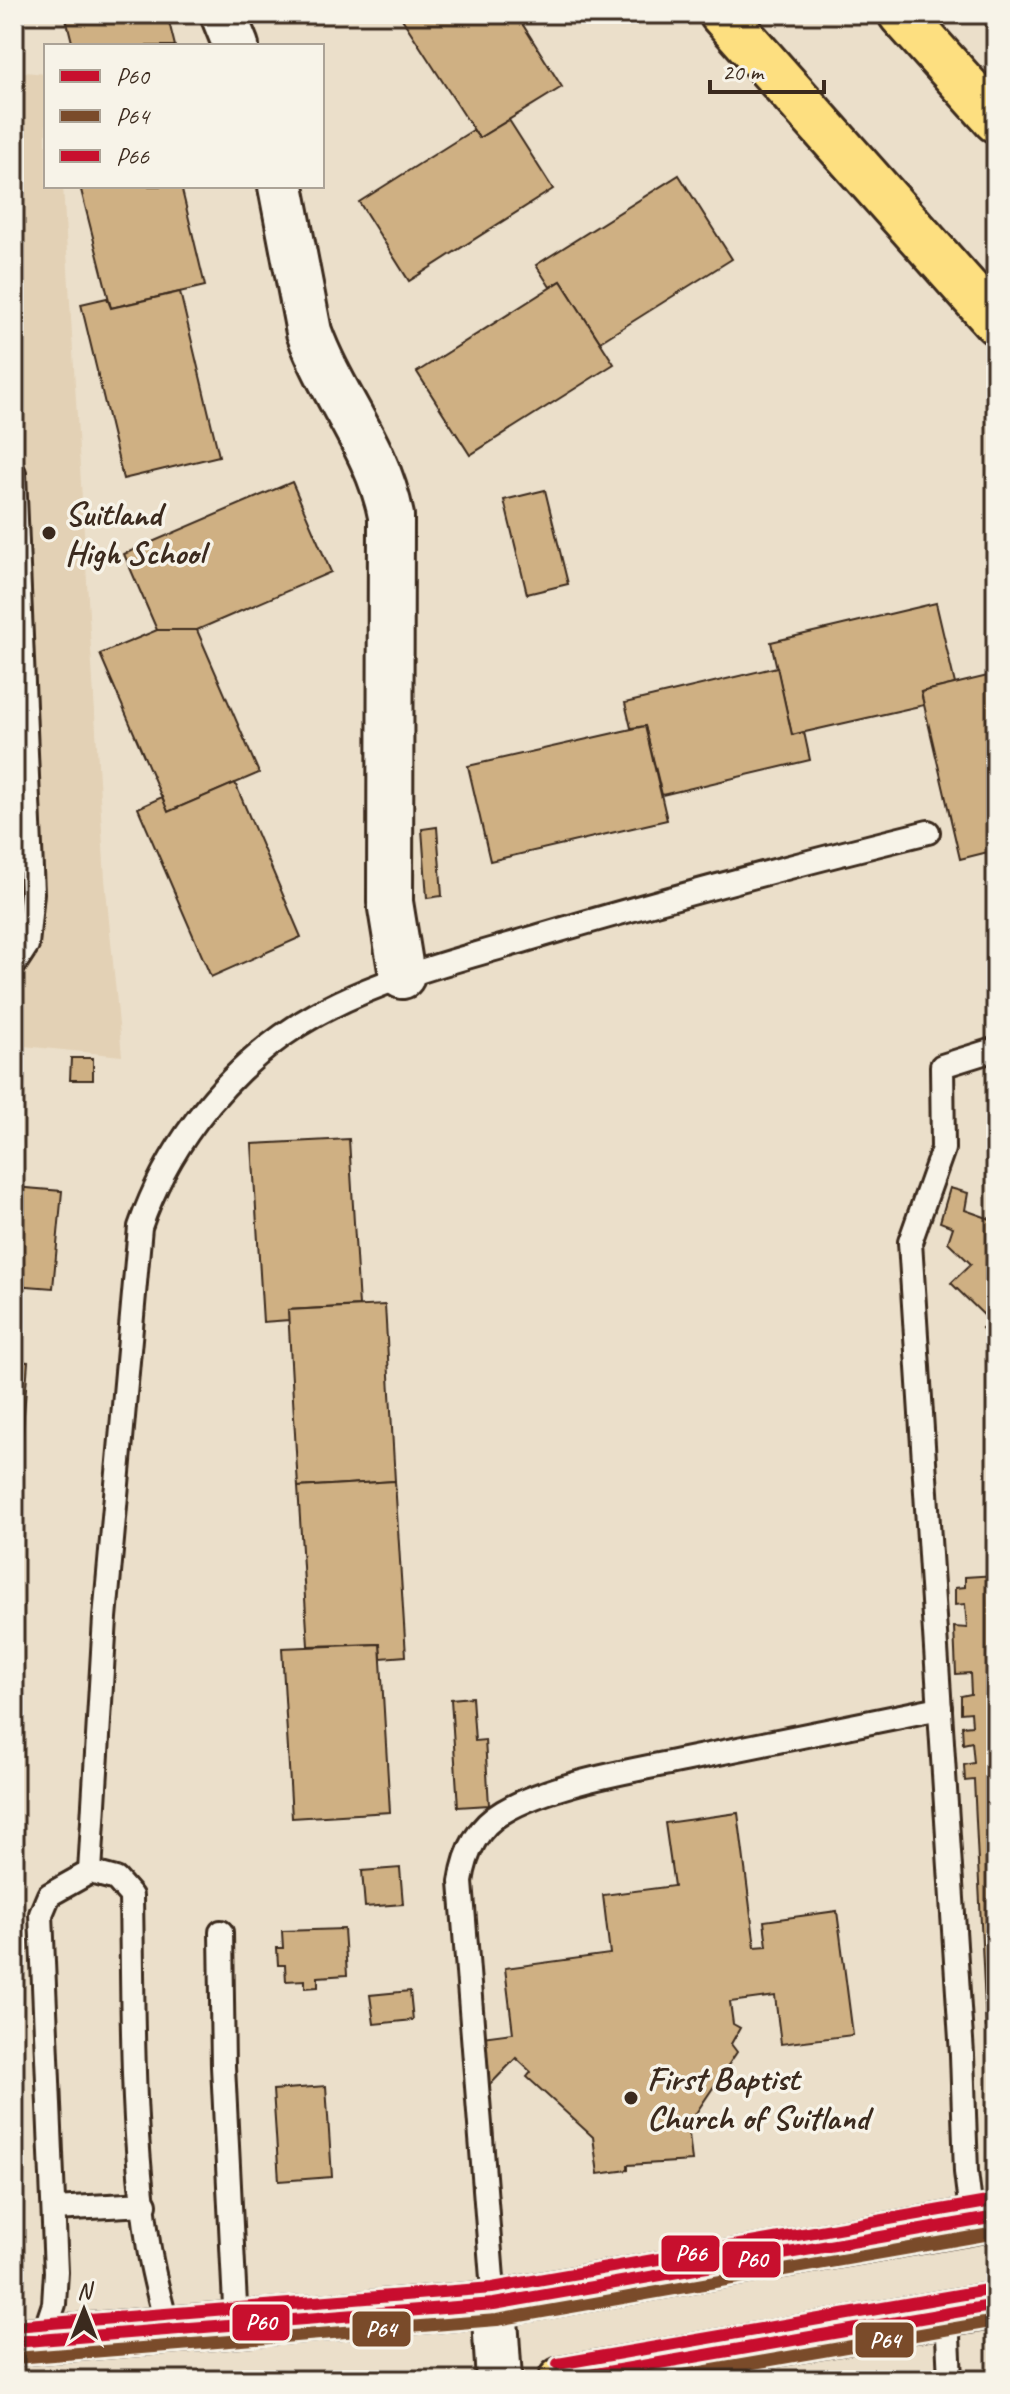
<svg xmlns="http://www.w3.org/2000/svg" width="1010" height="2394" font-family="Caveat,sans-serif">
<rect width="100%" height="100%" fill="#ebdfca"/>
<filter id="ink" filterUnits="userSpaceOnUse"><feTurbulence type="fractalNoise" baseFrequency=".0125" numOctaves="2"/><feDisplacementMap in="SourceGraphic" scale="16" xChannelSelector="R" yChannelSelector="G"/><feConvolveMatrix kernelMatrix="1 2 1 2 8 2 1 2 1" color-interpolation-filters="sRGB"/></filter>
<g filter="url(#ink)">
<polygon fill="#e3d1b5" points="14,71 46,74 46,186 63,186 105,879 122,1056 14,1045"/>
<g fill="#cfb083" stroke="#3b2a1e" stroke-width="2">
<polygon points="65,14 167,14 175,46 73,46"/>
<polygon points="399,14 516,14 562,87 479,138"/>
<polygon points="509,120 553,189 409,281 359,202 473,130 479,138"/>
<polygon points="679,175 732,259 600,342 561,281 550,287 536,265"/>
<polygon points="80,186 181,186 205,286 111,308"/>
<polygon points="561,281 614,364 470,455 417,372"/>
<polygon points="180,292 219,456 123,479 81,304 107,298 111,308"/>
<polygon points="292,482 331,572 197,630 157,630 124,554"/>
<polygon points="545,490 568,584 527,594 504,500"/>
<polygon points="936,603 955,684 921,692 924,705 792,735 771,642"/>
<polygon points="157,630 197,630 259,773 168,812 100,654"/>
<polygon points="777,667 792,735 804,732 810,760 662,795 645,726 631,728 625,703"/>
<polygon points="996,674 996,850 960,859 921,692"/>
<polygon points="645,726 667,820 490,861 468,766"/>
<polygon points="235,783 301,937 211,977 138,808 162,797 168,812"/>
<polygon points="437,827 442,896 427,898 422,829"/>
<polygon points="71,1058 93,1058 93,1080 70,1080"/>
<polygon points="349,1139 359,1306 288,1310 289,1320 263,1322 252,1144"/>
<polygon points="14,1187 62,1191 53,1288 14,1285"/>
<polygon points="950,1188 968,1193 965,1210 996,1221 994,1341 982,1328 990,1321 951,1283 971,1264 948,1242 953,1227 940,1222"/>
<polygon points="385,1305 395,1481 298,1487 288,1310"/>
<polygon points="14,1361 28,1362 14,1545"/>
<polygon points="395,1481 406,1656 381,1658 380,1644 308,1646 298,1487"/>
<polygon points="996,1575 996,2026 986,2027 974,1780 965,1781 964,1765 974,1763 972,1742 963,1744 962,1726 972,1725 971,1712 961,1713 961,1696 971,1694 970,1673 956,1674 954,1627 967,1628 965,1604 955,1605 955,1588 965,1587 965,1577"/>
<polygon points="380,1644 390,1812 292,1818 282,1648"/>
<polygon points="472,1697 475,1741 485,1740 489,1805 458,1807 451,1699"/>
<polygon points="738,1813 755,1947 767,1946 764,1921 837,1911 853,2035 781,2044 775,1996 730,2002 733,2024 740,2028 731,2044 737,2052 688,2125 692,2161 628,2165 628,2170 598,2174 593,2137 527,2077 531,2072 516,2058 481,2094 474,2038 513,2033 505,1968 610,1954 603,1895 674,1886 665,1823"/>
<polygon points="400,1868 403,1904 365,1907 362,1871"/>
<polygon points="344,1929 347,1975 318,1977 318,1987 305,1988 305,1980 286,1981 285,1965 278,1965 277,1948 283,1948 282,1931"/>
<polygon points="410,1991 413,2020 374,2024 370,1995"/>
<polygon points="326,2086 332,2177 279,2181 273,2090"/>
</g>
<g fill="none" stroke-linecap="round" stroke-linejoin="round">
<defs>
<g id="service">
<polyline points="14,473 32,893 27,945 14,965"/>
<path d="M90,1872l15,-254 35,-391c26,-76 77,-144 142,-191 73,-52 163,-72 247,-97 132,-39 265,-74 399,-107"/>
<polyline points="221,1932 223,2066 236,2325"/>
<polyline points="54,2209 145,2204"/>
<polyline points="972,2221 966,2172 962,2055 910,1242 943,1149 942,1066 996,1049"/>
<path d="M494,2304l-33,-422c4,-28 16,-55 42,-70 47,-28 127,-41 181,-52 85,-17 171,-35 256,-52"/>
<polyline points="947,2315 950,2380"/>
<path d="M42,2340l12,-36 2,-32 -15,-358 8,-19 41,-23 26,7 15,17c2,115 0,232 17,346 4,30 13,60 20,89"/>
</g>
<g id="minor">
<polyline points="223,14 236,46"/>
<path d="M281,186l28,146c23,64 69,116 82,184l-1,386 12,74"/>
<polyline points="494,2304 499,2380"/>
</g>
<g id="primary">
<polyline points="14,2342 494,2304 996,2217"/>
<polyline points="561,2380 996,2305"/>
</g>
<g id="trunk">
<polyline points="722,14 996,322"/>
<polyline points="901,14 996,120"/>
</g>
</defs>
<use href="#service" stroke="#3b2a1e" stroke-width="28"/>
<use href="#minor" stroke="#3b2a1e" stroke-width="50"/>
<use href="#primary" stroke="#3b2a1e" stroke-width="50"/>
<use href="#trunk" stroke="#3b2a1e" stroke-width="50"/>
<use href="#service" stroke="#f7f3e8" stroke-width="22"/>
<use href="#minor" stroke="#f7f3e8" stroke-width="44"/>
<use href="#primary" stroke="#fddf80" stroke-width="44"/>
<use href="#trunk" stroke="#fddf80" stroke-width="44"/>
<defs>
<g id="bus-1">
<polyline points="14,2342 494,2304 996,2217"/>
<polyline points="561,2380 996,2305"/>
</g>
<g id="bus-2">
<polyline points="15,2358 497,2320 996,2233"/>
<polyline points="655,2380 996,2321"/>
</g>
<g id="bus-3">
<polyline points="14,2326 492,2288 993,2201"/>
<polyline points="558,2364 993,2289"/>
</g>
</defs>
<use href="#bus-1" stroke="#f7f3e8" stroke-width="18"/>
<use href="#bus-2" stroke="#f7f3e8" stroke-width="18"/>
<use href="#bus-3" stroke="#f7f3e8" stroke-width="18"/>
<use href="#bus-1" stroke="#c8102e" stroke-width="12"/>
<use href="#bus-2" stroke="#7a4b2a" stroke-width="12"/>
<use href="#bus-3" stroke="#c8102e" stroke-width="12"/>
</g>
</g>
<g fill="#3b2a1e" stroke="#f7f3e8" stroke-width="3">
<circle cx="49" cy="533" r="8"/>
<circle cx="631" cy="2098" r="8"/>
</g>
<g text-anchor="middle" dominant-baseline="central" stroke-width="7" stroke-linejoin="round" paint-order="stroke">
<g font-size="34" font-weight="bold" fill="#3b2a1e" stroke="#f7f3e8" text-anchor="start">
<text x="65" y="513">Suitland<tspan x="65" dy="39">High School</tspan></text>
<text x="647" y="2078">First Baptist<tspan x="647" dy="39">Church of Suitland</tspan></text>
</g>
</g>
<g stroke="#f7f3e8" stroke-width="3">
<rect x="660" y="2234" width="61" height="39" rx="8" fill="#c8102e"/>
<rect x="721" y="2240" width="61" height="39" rx="8" fill="#c8102e"/>
<rect x="231" y="2303" width="60" height="39" rx="8" fill="#c8102e"/>
<rect x="351" y="2310" width="61" height="38" rx="8" fill="#7a4b2a"/>
<rect x="854" y="2321" width="61" height="38" rx="8" fill="#7a4b2a"/>
</g>
<g font-size="22" text-anchor="middle" font-weight="bold" fill="#fff">
<text x="691" y="2261">P66</text>
<text x="752" y="2267">P60</text>
<text x="261" y="2330">P60</text>
<text x="381" y="2337">P64</text>
<text x="885" y="2348">P64</text>
</g>
<rect width="1010" height="2394" fill="none" stroke="#f7f3e8" stroke-width="48"/>
<rect x="24" y="24" width="962" height="2346" fill="none" stroke="#3b2a1e" stroke-width="3" filter="url(#ink)"/>
<rect x="44" y="44" width="280" height="144" fill="#f7f3e8" stroke="#aca397" stroke-width="2"/>
<rect x="60" y="70" width="40" height="12" fill="#c8102e" stroke="#aca397" stroke-width="2"/>
<text x="116" y="84" font-size="24" fill="#3b2a1e">P60</text>
<rect x="60" y="110" width="40" height="12" fill="#7a4b2a" stroke="#aca397" stroke-width="2"/>
<text x="116" y="124" font-size="24" fill="#3b2a1e">P64</text>
<rect x="60" y="150" width="40" height="12" fill="#c8102e" stroke="#aca397" stroke-width="2"/>
<text x="116" y="164" font-size="24" fill="#3b2a1e">P66</text>
<g transform="translate(84 2310)" stroke="#f7f3e8" stroke-width="6" paint-order="stroke">
<path d="M0-6L14 30L0 20L-14 30Z" fill="#3b2a1e"/>
<text y="-12" font-size="22" font-weight="bold" text-anchor="middle" fill="#3b2a1e">N</text>
</g>
<path d="M710 80v12h114v-12" fill="none" stroke="#3b2a1e" stroke-width="4"/>
<text x="722" y="80" font-size="24" fill="#3b2a1e" stroke="#f7f3e8" stroke-width="6" paint-order="stroke">20 m</text>
</svg>
